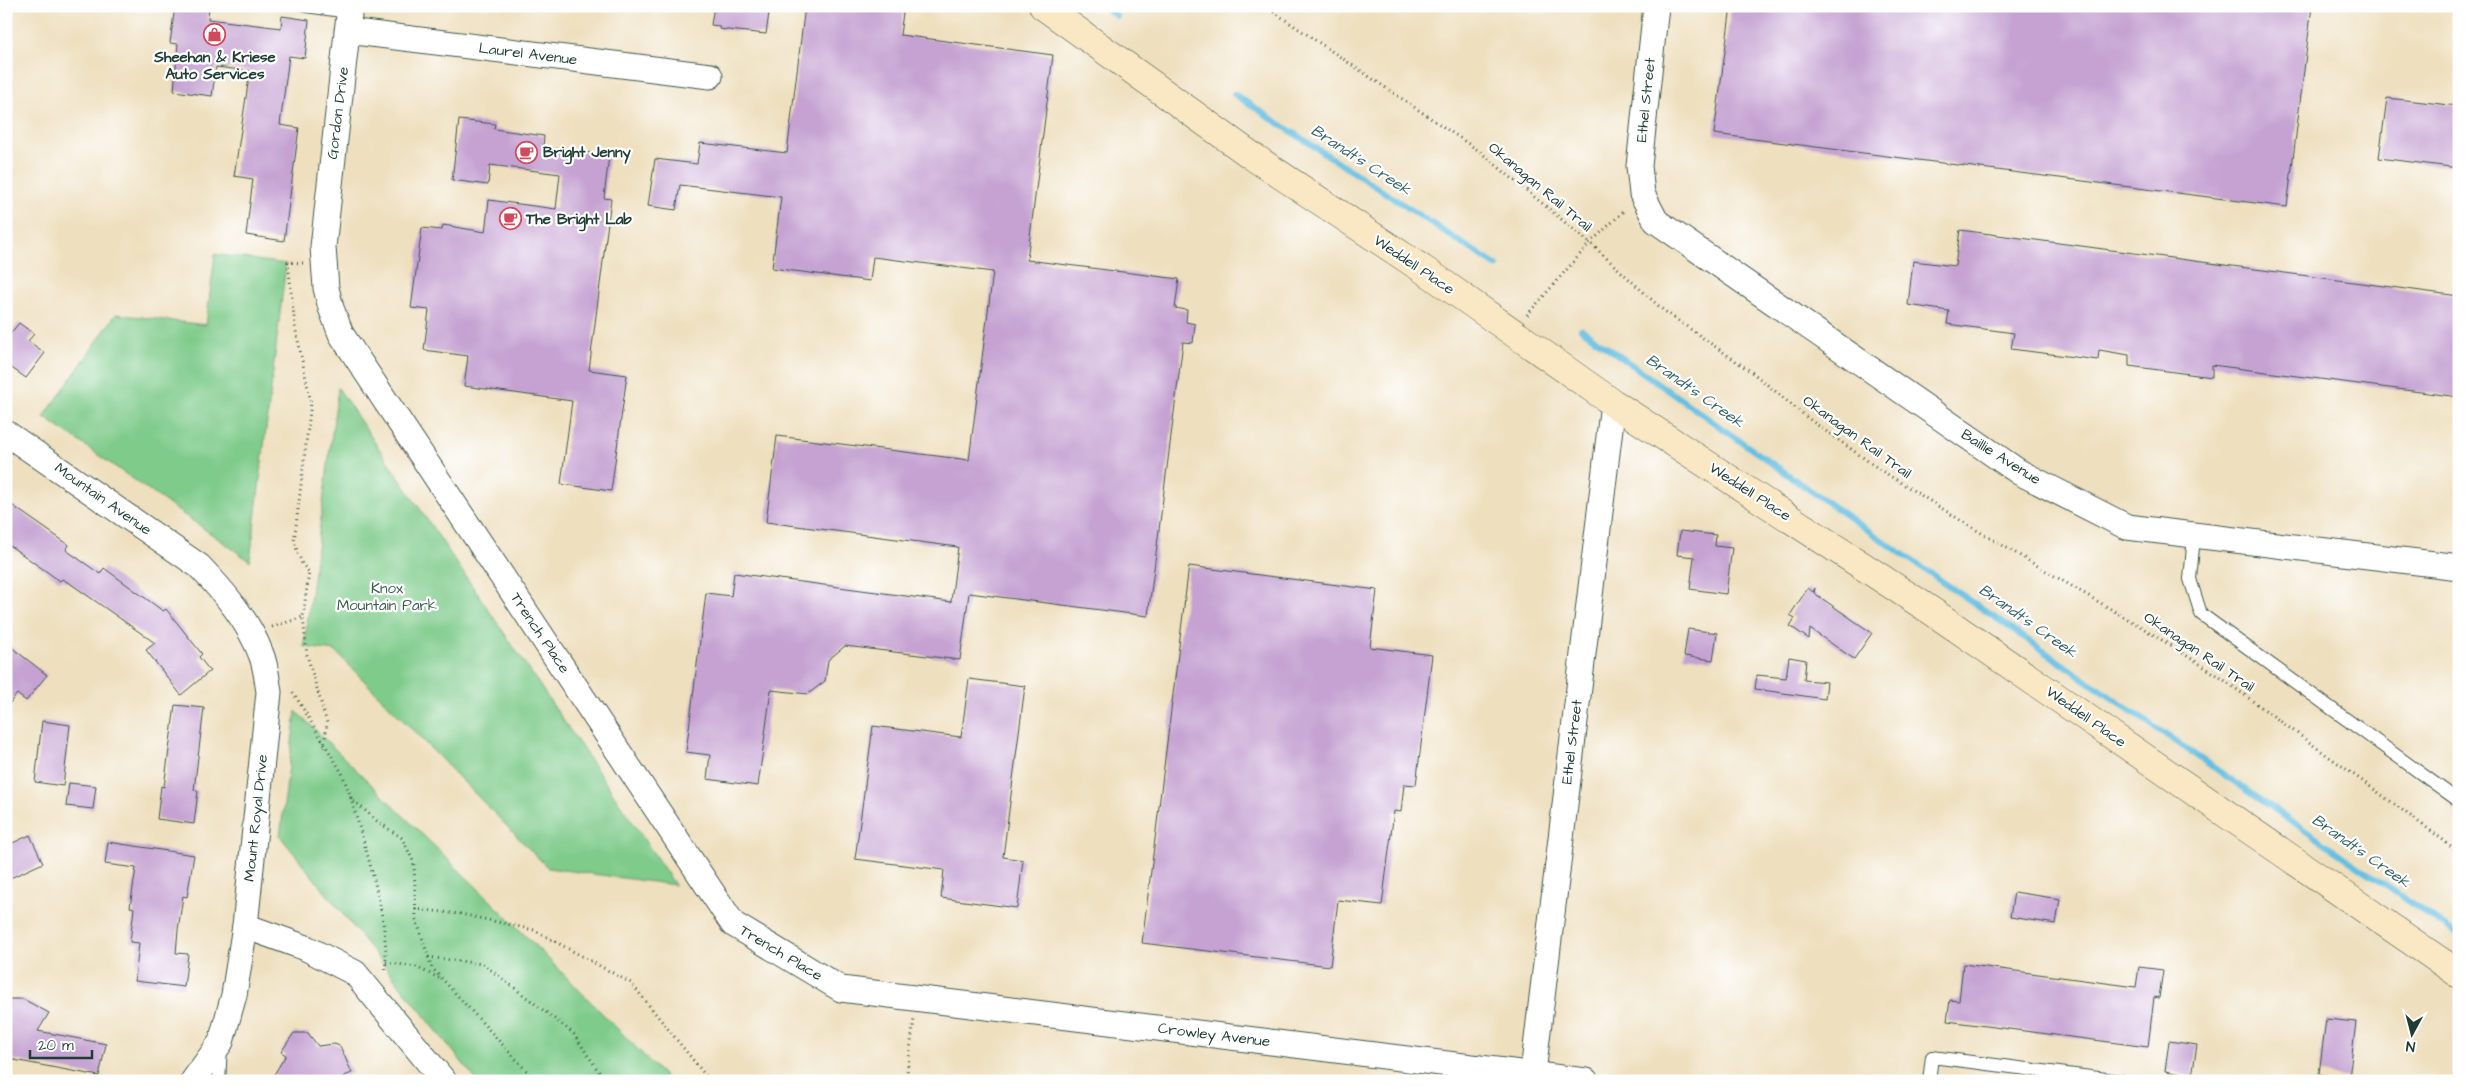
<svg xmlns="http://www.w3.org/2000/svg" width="2465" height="1087" font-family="'Architects Daughter',sans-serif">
<rect width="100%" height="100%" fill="#fff"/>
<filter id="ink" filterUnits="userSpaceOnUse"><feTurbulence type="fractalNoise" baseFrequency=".02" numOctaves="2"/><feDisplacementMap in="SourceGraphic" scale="10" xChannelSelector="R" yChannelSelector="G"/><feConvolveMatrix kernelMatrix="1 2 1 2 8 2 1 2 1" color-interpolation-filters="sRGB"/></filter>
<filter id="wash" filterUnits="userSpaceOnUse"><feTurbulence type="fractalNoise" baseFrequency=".0096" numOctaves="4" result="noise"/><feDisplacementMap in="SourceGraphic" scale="20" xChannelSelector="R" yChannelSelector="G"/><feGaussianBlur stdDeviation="1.12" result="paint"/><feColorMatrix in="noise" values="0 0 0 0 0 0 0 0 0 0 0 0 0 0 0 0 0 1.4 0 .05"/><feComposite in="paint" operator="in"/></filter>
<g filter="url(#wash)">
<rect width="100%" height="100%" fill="#eedfbe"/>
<g fill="#7ecb8a" stroke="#4e845f">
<polygon points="215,254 286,264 250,561 44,417 116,314 206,325"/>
<polygon points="338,388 675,885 548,868 335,651 304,647"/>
<polygon points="296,711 504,914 669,1081 477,1081 280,836"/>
</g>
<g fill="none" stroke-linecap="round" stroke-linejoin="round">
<g stroke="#65bfe2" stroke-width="6">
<polyline points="1103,6 1117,16"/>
<polyline points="1234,94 1497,266"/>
<polyline points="1581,329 1834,507 2459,936"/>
</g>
</g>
<g id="blocks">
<g fill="#c5a2d2">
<polygon points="175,6 209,6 208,19 281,28 282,16 309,20 305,58 289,56 280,125 299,128 284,241 246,235 253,179 234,176 250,71 216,67 212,96 174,91 178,44 170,43"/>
<polygon points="714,6 770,6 766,34 719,29 719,26 711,25"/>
<polygon points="805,6 904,6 900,35 1053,55 1027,260 1179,279 1175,308 1187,310 1186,322 1195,324 1193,343 1183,342 1148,616 969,593 960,660 845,646 828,660 825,681 808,694 771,690 758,786 707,779 710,755 686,752 706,593 731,596 734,573 951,602 958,547 766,522 777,436 969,460 993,272 873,257 870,281 772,268 781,197 680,185 676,210 648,206 655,159 697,164 700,143 787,153"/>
<polygon points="1731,6 2312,6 2287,207 1714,134"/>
<polygon points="2387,98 2459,106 2459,168 2379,158"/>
<polygon points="459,120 495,124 494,129 544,136 543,147 609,155 604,198 611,199 589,370 627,375 611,491 561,484 572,401 464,386 468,356 424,350 429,310 411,308 422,228 442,230 443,225 485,232 489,200 556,209 560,174 490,165 488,185 452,180"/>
<polygon points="1960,230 2459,296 2459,397 2212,365 2212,377 2129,366 2129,355 2099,350 2098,360 2011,349 2014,333 1947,324 1949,311 1908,305 1913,261 1955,266"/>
<polygon points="19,323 34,334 28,341 45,353 26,378 6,364 6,339"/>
<polygon points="6,501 69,545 66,550 100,574 104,568 163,611 166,609 202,654 199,657 210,671 181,695 146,650 155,643 71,584 62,579 60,581 6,543"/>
<polygon points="1680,531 1716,535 1715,546 1732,548 1726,594 1690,589 1694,557 1677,555"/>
<polygon points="1189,566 1377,590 1370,647 1432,655 1416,785 1404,784 1401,812 1394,811 1382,905 1338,900 1330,966 1142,943"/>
<polygon points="1808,588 1813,592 1815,588 1814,593 1872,633 1854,659 1810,629 1809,639 1790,626 1795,618 1790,615"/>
<polygon points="1688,629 1717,633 1713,660 1684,656"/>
<polygon points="6,643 47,675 26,701 17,694 6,708"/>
<polygon points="1789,657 1806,660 1804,680 1827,682 1825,699 1755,689 1757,675 1786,678"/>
<polygon points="969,679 1025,686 1003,857 1023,860 1017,908 941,898 944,870 855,859 873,726 961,737"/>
<polygon points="175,705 204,708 194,790 198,791 194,824 157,819 161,786 164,787"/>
<polygon points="42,721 70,725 63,786 35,782"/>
<polygon points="69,783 96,786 93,809 66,806"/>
<polygon points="30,835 43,863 6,880 6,846"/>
<polygon points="108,842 194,855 187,897 183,896 178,930 176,953 188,954 184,987 135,981 139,943 130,942 134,908 130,907 136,868 105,864"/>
<polygon points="2014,892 2060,899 2056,924 2010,917"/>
<polygon points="1963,964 2136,987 2139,967 2163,970 2159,998 2154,997 2148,1047 1947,1021 1950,1000 1959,1001"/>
<polygon points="6,999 23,999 49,1013 38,1031 106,1044 99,1076 14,1060 6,1055"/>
<polygon points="2326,1019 2356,1022 2349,1078 2319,1074"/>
<polygon points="294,1033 308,1033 318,1046 334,1044 340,1046 352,1073 344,1076 340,1081 270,1081 286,1055 281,1052"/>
<polygon points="2169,1041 2197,1045 2192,1076 2165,1071"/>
</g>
</g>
</g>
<g filter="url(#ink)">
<use href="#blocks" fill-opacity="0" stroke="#3e5549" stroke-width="1"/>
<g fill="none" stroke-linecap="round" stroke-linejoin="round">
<defs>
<g id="lane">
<polyline points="306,6 349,12"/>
<polyline points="2194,537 2190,579 2201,614 2459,801"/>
<polyline points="219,1081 221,1048"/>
<polyline points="1929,1081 1932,1057 2122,1081"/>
</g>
<g id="street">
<polyline points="350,6 323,247 326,288 331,308 341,334 733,924 841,989 1586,1081"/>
<polyline points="1656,6 1639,166 1642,194 1656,221 2019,472 2127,527 2459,567"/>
<polyline points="347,31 710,76"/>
<path d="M6,433l193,133c25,26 49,54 62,88 5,12 6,26 8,38l-24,234 -11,69 -13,47 -28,39"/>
<polyline points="245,926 306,948 355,973 444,1081"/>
<polyline points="1532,1081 1613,403"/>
</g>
<polyline id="secondary" points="1043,6 1252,156 1433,276 1613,403 1933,612 2459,974"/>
</defs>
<use href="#lane" stroke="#3e5549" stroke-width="14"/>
<use href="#street" stroke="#3e5549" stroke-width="27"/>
<use href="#secondary" stroke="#3e5549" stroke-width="29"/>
<g stroke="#3e5549" stroke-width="3" stroke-dasharray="1 4" stroke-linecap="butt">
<polyline points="1265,6 1479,151 1590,243 1663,310 1753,373 1809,419 1879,469 1973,528 2143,628 2217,675 2442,839 2459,854"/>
<polyline points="303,263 288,262 295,326 311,403 294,542 302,564 309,572 303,617 307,655 327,723 324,748"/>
<polyline points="1527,315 1590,243 1625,210"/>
<polyline points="272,627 303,617"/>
<polyline points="293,692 342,773 351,798 377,821 402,838 414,863 416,919 432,968 536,1081"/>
<path d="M351,798c14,52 40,123 34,175"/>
<polyline points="415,909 461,914 534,930 631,983 710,1081"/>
<polyline points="428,957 483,964 573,1033 605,1081"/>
<polyline points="386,962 416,967 441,979"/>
<polyline points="906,1081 914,1019"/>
</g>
<use href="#lane" stroke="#fff" stroke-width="12"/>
<use href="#street" stroke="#fff" stroke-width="25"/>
<use href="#secondary" stroke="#fae7c3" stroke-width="28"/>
</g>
</g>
<defs>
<symbol id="shop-ring" viewBox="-11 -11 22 22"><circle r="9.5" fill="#fff" stroke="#d1495b" stroke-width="1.5"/><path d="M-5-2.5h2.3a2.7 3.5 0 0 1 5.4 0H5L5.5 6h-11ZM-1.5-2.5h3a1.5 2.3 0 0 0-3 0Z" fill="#d1495b"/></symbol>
<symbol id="cafe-ring" viewBox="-11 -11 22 22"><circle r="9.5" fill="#fff" stroke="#d1495b" stroke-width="1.5"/><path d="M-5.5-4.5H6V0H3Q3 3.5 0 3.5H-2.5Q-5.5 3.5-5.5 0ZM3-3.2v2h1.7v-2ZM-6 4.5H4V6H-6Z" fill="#d1495b"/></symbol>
</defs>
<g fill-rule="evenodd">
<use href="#shop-ring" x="202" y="22" width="25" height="25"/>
<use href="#cafe-ring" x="514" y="140" width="25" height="25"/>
<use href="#cafe-ring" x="498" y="206" width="25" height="25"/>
</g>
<g text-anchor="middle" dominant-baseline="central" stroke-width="4.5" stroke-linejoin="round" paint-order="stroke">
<g font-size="15" fill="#1f3d34" stroke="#fff">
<text transform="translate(528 54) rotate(7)">Laurel Avenue</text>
<text transform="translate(1646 100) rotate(-84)">Ethel Street</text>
<text transform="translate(338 113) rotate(-83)">Gordon Drive</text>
<text transform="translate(1540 187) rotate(40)">Okanagan Rail Trail</text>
<text transform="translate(1414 265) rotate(34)">Weddell Place</text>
<text transform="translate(1857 437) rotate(36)">Okanagan Rail Trail</text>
<text transform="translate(2001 457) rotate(32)">Baillie Avenue</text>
<text transform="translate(1750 492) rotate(33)">Weddell Place</text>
<text transform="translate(103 499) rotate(35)">Mountain Avenue</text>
<text transform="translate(540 633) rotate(56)">Trench Place</text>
<text transform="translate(2199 652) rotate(34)">Okanagan Rail Trail</text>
<text transform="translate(2086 717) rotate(35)">Weddell Place</text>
<text transform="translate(1572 742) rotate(-83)">Ethel Street</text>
<text transform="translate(256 818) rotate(-84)">Mount Royal Drive</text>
<text transform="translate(781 953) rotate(31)">Trench Place</text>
<text transform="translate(1214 1035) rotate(7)">Crowley Avenue</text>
</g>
<g font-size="15" font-weight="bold" fill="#1f3d34" stroke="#fff" text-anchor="start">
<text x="215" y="57" text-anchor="middle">Sheehan &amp; Kriese<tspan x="215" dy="17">Auto Services</tspan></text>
<text x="543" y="152">Bright Jenny</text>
<text x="526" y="219">The Bright Lab</text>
</g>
<g font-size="15" fill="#37604a" stroke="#fff">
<text x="387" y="588">Knox<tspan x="387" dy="17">Mountain Park</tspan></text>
</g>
<g font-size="16" font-style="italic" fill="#346468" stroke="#fff">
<text transform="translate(1361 160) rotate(33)">Brandt's Creek</text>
<text transform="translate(1695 391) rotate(35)">Brandt's Creek</text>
<text transform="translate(2028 621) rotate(35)">Brandt's Creek</text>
<text transform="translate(2361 851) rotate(35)">Brandt's Creek</text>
</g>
</g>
<rect width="2465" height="1087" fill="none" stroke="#fff" stroke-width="25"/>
<g transform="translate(2412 1034) rotate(187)" stroke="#ffffff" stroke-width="4" paint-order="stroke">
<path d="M0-4L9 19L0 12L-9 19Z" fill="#1f3d34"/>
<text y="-8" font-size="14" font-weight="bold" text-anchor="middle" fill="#1f3d34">N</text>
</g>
<path d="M30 1050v8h62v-8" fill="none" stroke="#1f3d34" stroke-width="2.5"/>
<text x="38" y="1050" font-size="15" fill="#1f3d34" stroke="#ffffff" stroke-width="4" paint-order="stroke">20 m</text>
</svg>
